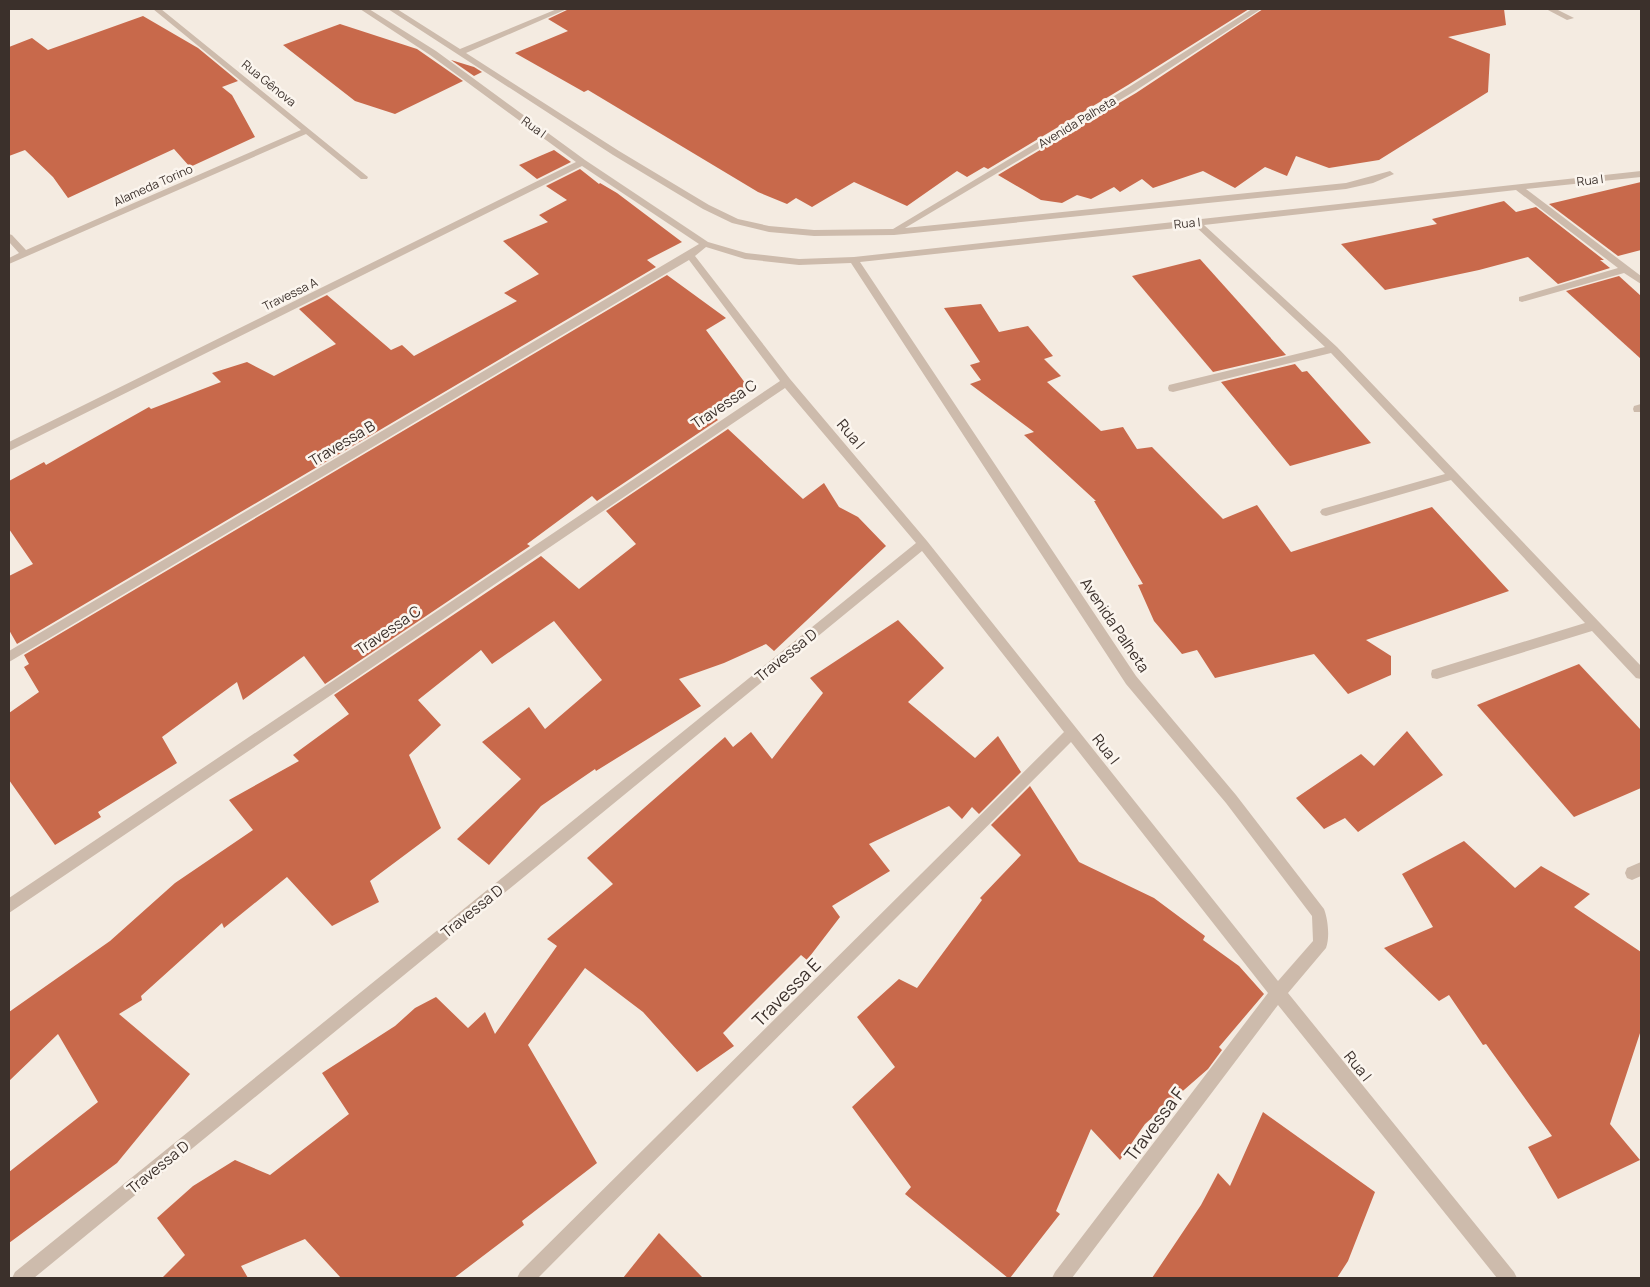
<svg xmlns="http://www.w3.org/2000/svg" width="1650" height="1287" font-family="Manrope,sans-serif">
<rect width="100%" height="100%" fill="#f4ebe1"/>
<g fill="#c8694b">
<polygon points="569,9 1249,9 1128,85 988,169 984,167 967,177 957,171 907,206 854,182 812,207 796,198 787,204 758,192 588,90 584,92 515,53 568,31 548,19"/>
<polygon points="1263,9 1504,9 1506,25 1448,37 1490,54 1488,92 1379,160 1329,168 1296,156 1287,176 1265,167 1235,188 1203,171 1153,188 1142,179 1120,192 1114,187 1091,199 1077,195 1062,203 1041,200 998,175 1136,93"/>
<polygon points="143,16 198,48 238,81 222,87 232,95 255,137 190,167 174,149 68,198 53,177 25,150 9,156 9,47 32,38 48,50"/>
<polygon points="340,24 417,49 463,81 395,114 355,101 283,45"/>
<polygon points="451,60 474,67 482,72 474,76"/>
<polygon points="554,150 571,162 537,179 519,165"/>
<polygon points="580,169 599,184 600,183 617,193 682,242 647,260 656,267 17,644 9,630 9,576 33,564 9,529 9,481 44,462 46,465 149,407 151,409 221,382 212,373 247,362 274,376 336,344 299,309 327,295 391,350 402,345 414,356 517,301 504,293 539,274 503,241 548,222 539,215 567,200 546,186"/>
<polygon points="1641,182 1641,250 1618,256 1549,204"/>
<polygon points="1504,201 1516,212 1536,207 1604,260 1600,260 1610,268 1558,284 1528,257 1479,270 1385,290 1341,244 1437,224 1432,219"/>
<polygon points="1200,259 1286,355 1213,372 1132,276"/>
<polygon points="667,275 726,318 706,330 751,391 715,417 718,420 597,501 592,496 527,544 530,546 325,684 304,656 243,700 237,682 162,737 177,763 98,812 101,817 55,845 9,780 9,713 39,692 24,667 29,664 24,655"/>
<polygon points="1619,276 1641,296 1641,359 1566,291"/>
<polygon points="981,304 999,332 1028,326 1053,356 1044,359 1061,376 1047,382 1101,431 1123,427 1137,449 1152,447 1223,519 1257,505 1291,552 1432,507 1509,591 1366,640 1391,656 1391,675 1348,694 1314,654 1215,678 1197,650 1182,654 1154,621 1138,585 1143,584 1094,501 1096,501 1024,435 1034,432 970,384 981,380 970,365 980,362 944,308"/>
<polygon points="1295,364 1302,372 1307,371 1371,443 1290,466 1221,382"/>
<polygon points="728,429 803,499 824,483 839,507 858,517 886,546 774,651 766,644 724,663 679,679 701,706 596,771 595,769 541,806 489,865 457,839 521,779 482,742 529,707 545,729 602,680 554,621 492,664 481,650 418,700 441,725 409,755 441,828 370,881 379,902 332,926 287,877 224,928 222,923 141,996 142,1000 119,1014 190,1074 117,1163 9,1243 9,1172 98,1102 58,1034 9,1081 9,1012 110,941 175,883 253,830 229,800 299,761 293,755 349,714 334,695 541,556 579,589 636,544 606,511"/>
<polygon points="898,620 944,668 908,702 975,758 998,736 1021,772 979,814 972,807 962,819 949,806 869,844 890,871 832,906 840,917 807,960 801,955 723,1033 734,1046 697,1072 643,1012 585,968 528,1045 597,1163 522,1221 524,1225 454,1278 341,1278 305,1239 241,1266 248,1278 162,1278 185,1255 157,1218 193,1186 235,1160 270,1175 349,1114 322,1073 395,1026 415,1008 436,997 468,1028 485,1012 495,1034 557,946 547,939 613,884 587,858 725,737 733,747 751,732 772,759 823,693 810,678"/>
<polygon points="1579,664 1641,730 1641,788 1574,817 1477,705"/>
<polygon points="1407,731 1443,775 1358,832 1345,818 1324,829 1296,798 1361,754 1374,766"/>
<polygon points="1030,786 1079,862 1154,898 1205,936 1203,940 1239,966 1264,994 1219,1047 1222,1050 1208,1069 1145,1124 1120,1160 1091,1129 1056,1211 1060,1214 1010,1278 1008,1278 905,1194 911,1187 852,1107 895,1067 857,1017 899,979 917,988 982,900 980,898 1021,855 991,825"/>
<polygon points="1464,841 1515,888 1541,866 1590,894 1574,907 1641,952 1641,1030 1610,1124 1640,1160 1558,1199 1528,1147 1552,1136 1486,1044 1483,1045 1449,995 1439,1001 1384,948 1433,927 1402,874"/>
<polygon points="1263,1112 1375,1192 1348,1261 1337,1278 1152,1278 1201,1205 1218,1173 1230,1186"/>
<polygon points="659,1233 703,1278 623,1278"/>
</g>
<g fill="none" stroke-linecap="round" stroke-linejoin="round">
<g fill="#cdbbac" fill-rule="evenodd">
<polygon points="153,9 161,9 368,177 367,179 361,179 306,134 9,264 9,258 19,253 9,242 9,234 12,235 26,250 301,130"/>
<path d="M360,9h9l67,42 149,109 123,82 38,11 53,6 55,-2 787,-86v6l-115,12 115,87v8l-17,-11 -102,29 -3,-1v-4l99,-29 -102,-78 -312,35 133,122 304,319v13l-5,-1 -44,-47 -155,48 -5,-1 -1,-4 1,-4 153,-47 -134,-143 -125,36 -4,-1 -2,-3 2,-3 123,-35 -114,-121 -158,39 -4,-1 -1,-3 1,-3 4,-1 152,-37 -130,-121 -335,36 276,414 100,119 88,114c4,10 6,29 2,39l-38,45 226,279 3,6h-20l-219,-273 -206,273h-20l3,-6 213,-279 -197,-251 -533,536h-21l3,-6 544,-540 -142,-181 -888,727h-22l3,-6 901,-729 -131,-155 -776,525v-15l771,-517 -91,-121 -680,402v-11l690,-407 -117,-78 -573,285v-9l567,-280 -146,-107zM706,247l39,12 54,6 52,-2 275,421 100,119 86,113 1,25 -35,40 -351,-440 -137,-162 -95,-123z"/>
<polygon points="388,9 397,9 460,49 557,9 567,9 466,53 619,151 709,205 738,219 769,226 814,230 893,229 1129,87 1252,9 1261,9 1135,91 905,228 1346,183 1390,171 1394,174 1373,183 1346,189 894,235 814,236 769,232 732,223 703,209 613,155"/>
<polygon points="1546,9 1556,9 1574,18 1567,20"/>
<polygon points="1641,404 1641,412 1634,412 1633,409 1634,406"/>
<polygon points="1641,862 1641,876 1632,880 1627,878 1625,873 1627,868"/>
</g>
</g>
<g text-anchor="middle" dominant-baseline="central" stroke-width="5" stroke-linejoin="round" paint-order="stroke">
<g font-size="12" fill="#3b302b" stroke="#fbf5ee">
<text transform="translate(269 83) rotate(39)">Rua Gênova</text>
<text transform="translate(1077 122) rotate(-31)">Avenida Palheta</text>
<text transform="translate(534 127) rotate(36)">Rua I</text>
<text transform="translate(1590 180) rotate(-7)">Rua I</text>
<text transform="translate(153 185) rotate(-24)">Alameda Torino</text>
<text transform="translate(1187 223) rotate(-6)">Rua I</text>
<text transform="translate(290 294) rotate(-26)">Travessa A</text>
</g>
<g font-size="15" fill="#3b302b" stroke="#fbf5ee">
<text transform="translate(724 404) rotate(-34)">Travessa C</text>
<text transform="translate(851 434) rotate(50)">Rua I</text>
<text transform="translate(342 443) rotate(-31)">Travessa B</text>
<text transform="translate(1115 625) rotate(56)">Avenida Palheta</text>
<text transform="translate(388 630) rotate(-34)">Travessa C</text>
<text transform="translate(786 655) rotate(-39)">Travessa D</text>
<text transform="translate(1106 749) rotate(52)">Rua I</text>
<text transform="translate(472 911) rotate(-39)">Travessa D</text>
<text transform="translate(1358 1066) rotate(51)">Rua I</text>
<text transform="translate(158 1167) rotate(-39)">Travessa D</text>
</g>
<g font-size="18" fill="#3b302b" stroke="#fbf5ee">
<text transform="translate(786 992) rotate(-45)">Travessa E</text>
<text transform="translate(1154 1124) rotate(-53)">Travessa F</text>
</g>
</g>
<rect width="1650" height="1287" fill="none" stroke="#3b302b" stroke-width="20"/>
</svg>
